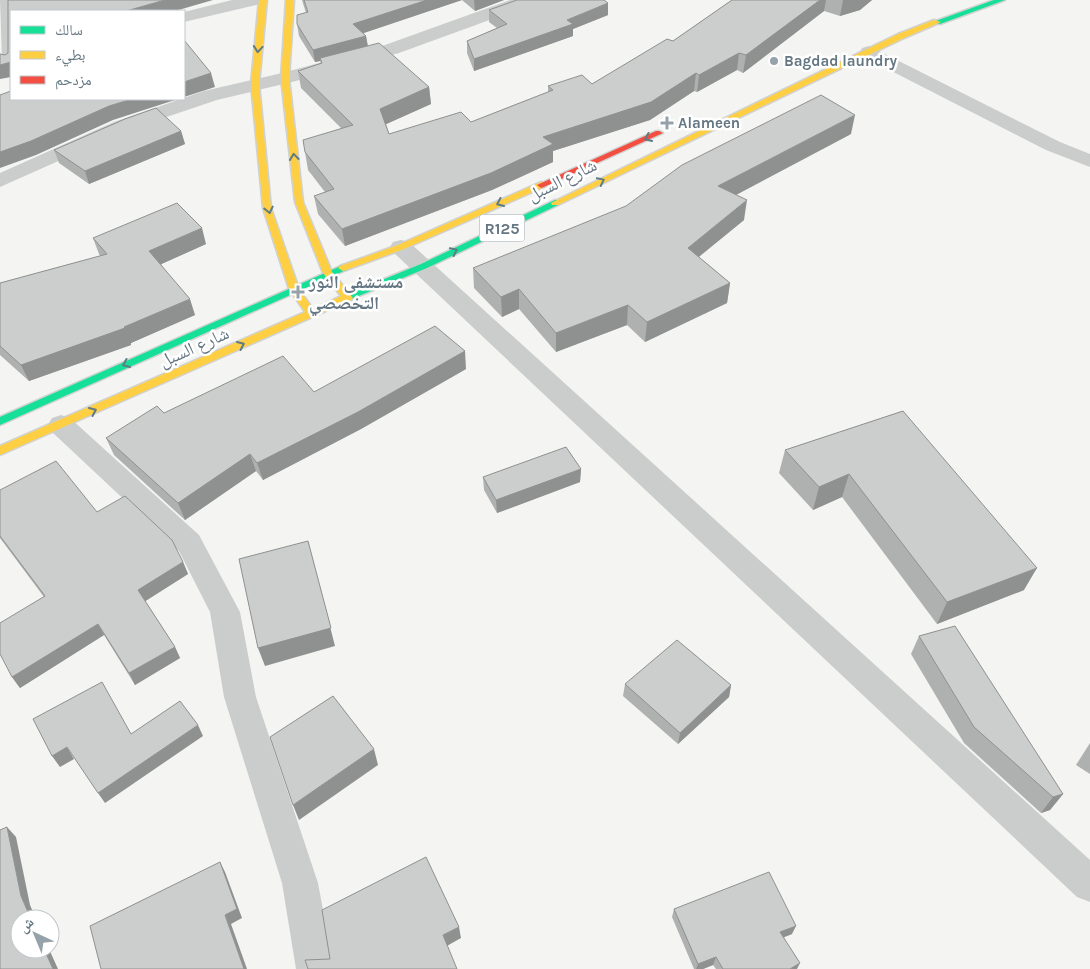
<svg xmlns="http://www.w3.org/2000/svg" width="1090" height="969" font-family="Karla,'Noto Naskh Arabic',sans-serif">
<rect width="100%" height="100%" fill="#f4f4f2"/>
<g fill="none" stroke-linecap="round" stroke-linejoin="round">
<defs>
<g id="fast">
<polygon points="994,0 1005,0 940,24 933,22"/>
<polygon points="555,200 558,201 558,205 427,268 349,300 343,300 341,298 343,296 421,264"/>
<polygon points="343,265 348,268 346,270 0,425 0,417"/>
</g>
<g id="slow">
<polygon points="259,0 267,0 259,84 271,208 299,289 313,309 341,296 323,273 295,202 281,78 286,0 294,0 289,78 303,202 332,272 353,298 351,300 0,455 0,446 305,312 289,289 263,208 251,84"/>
<polygon points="934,20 941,22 904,38 558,205 552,205 551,203 898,34"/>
<polygon points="541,182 544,183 544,187 404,249 346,270 343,271 338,268 340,266 398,245"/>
</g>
<polygon id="jam" points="656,131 659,131 663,133 544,187 541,188 537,185"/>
</defs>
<use href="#fast" stroke="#d0d2d2" stroke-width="3"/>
<use href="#slow" stroke="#d0d2d2" stroke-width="3"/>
<use href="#jam" stroke="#d0d2d2" stroke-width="3"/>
<g fill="#cbcdcd" fill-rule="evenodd">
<polygon points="0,0 15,0 17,11 11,11 11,67 4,65 2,61"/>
<polygon points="232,0 263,0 260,4 184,22 184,12"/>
<polygon points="510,0 536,0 533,4 399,53 292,82 217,100 128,130 0,187 0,173 114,122 204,91 282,73 385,45"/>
<polygon points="869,46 1060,142 1090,154 1090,167 1046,150 862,56 860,52 862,48"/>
<polygon points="401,240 409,242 1090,860 1090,902 1077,897 393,252 390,247 393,242"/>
<polygon points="61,415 70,418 199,535 240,612 256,697 318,883 334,969 296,969 282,883 224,697 210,612 179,551 52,432 48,425 52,418"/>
</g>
<use href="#fast" fill="#16e098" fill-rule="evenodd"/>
<use href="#slow" fill="#ffcf43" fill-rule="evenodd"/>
<use href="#jam" fill="#f24e42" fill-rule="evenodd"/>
</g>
<g fill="#afb1b0">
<polygon points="302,0 504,0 475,11 462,0 363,33 366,36 368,46 429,87 431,104 386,124 389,134 471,122 548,92 548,86 592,84 673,41 732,0 872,0 860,10 840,16 824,11 743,73 737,70 697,92 694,91 650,120 553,151 553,162 492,190 345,246 318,214 314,196 325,192 308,170 305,152 341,128 301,88 298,71 321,63 320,61 315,62 299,36 297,24 306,13"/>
<polygon points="489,10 608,15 573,29 573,36 474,71 467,53 467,41 497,28 489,22"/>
<polygon points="181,131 185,144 89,184 59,163 54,150"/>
<polygon points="851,134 736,195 744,220 699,257 730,283 727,303 645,342 627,325 556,352 519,309 502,317 474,288 473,268"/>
<polygon points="93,238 206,244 161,264 195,315 131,343 131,345 29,381 0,355 0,283 100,256 99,254"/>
<polygon points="466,369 361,429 263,480 256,471 185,520 114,455 106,438 164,413 314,392"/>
<polygon points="903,411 1024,590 937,624 842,497 813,510 779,473 785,450"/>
<polygon points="581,469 580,482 497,513 484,490 483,477"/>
<polygon points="0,490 97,512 183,562 188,574 145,601 175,647 180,658 135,685 104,635 20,688 12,677 44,597 0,538"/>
<polygon points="919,636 1063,794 1050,810 1041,813 964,743 911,654"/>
<polygon points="625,684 731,685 729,697 678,744 623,696"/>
<polygon points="1090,743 1090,774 1076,765"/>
<polygon points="674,909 792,934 784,937 797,969 716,969 713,965 703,969 694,969 672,917"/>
</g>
<g fill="#8f9090">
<polygon points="165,0 213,0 175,11 126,11"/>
<polygon points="427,0 462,0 355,36 353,24"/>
<polygon points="474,0 504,0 475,11"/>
<polygon points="820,0 826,0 824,11 743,73 746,55"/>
<polygon points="843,0 872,0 860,10 840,16"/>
<polygon points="608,3 608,15 573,29 573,36 474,71 474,59"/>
<polygon points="366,36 368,48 320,58 320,61 315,62 313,50"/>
<polygon points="739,53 737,70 697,92 699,75"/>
<polygon points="11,62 11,77 0,79 0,65"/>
<polygon points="211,73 215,87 184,97 184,82"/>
<polygon points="696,73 694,91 650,120 553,151 553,162 492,190 345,246 342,229 543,137"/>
<polygon points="429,87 431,104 382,126 380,109"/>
<polygon points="132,99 178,99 113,120 36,155 0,168 0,152 109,106"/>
<polygon points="855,115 851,134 715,206 718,186"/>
<polygon points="181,131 185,144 89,184 85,171"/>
<polygon points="747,200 744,220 686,267 688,248"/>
<polygon points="202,228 206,244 155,267 149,251"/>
<polygon points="730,283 727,303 645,342 647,322"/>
<polygon points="519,289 519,309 502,317 501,297"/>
<polygon points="190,299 195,315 131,343 131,345 29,381 21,365 124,327"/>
<polygon points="628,305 627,325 556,352 556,333"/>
<polygon points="465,351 466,369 361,429 263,480 257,463"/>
<polygon points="250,454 256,471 185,520 178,503"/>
<polygon points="581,469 580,482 497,513 496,500"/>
<polygon points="849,474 842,497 813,510 819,487"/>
<polygon points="308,541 335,646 265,666 258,648"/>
<polygon points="183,562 188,574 144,602 138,590"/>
<polygon points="1037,568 1024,590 937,624 947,602"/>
<polygon points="98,624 104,635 20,688 12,677"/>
<polygon points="175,647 180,658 135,685 129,673"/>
<polygon points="731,685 729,697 678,744 680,733"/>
<polygon points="198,725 203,736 105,803 98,793"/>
<polygon points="67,747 74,759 60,767 52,756"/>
<polygon points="374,749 378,765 299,820 293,805"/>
<polygon points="1063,794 1050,810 1041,813 1053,797"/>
<polygon points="7,827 16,837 30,905 36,919 31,919 21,896"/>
<polygon points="220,862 225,872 242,918 231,924 247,969 244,969 225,915"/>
<polygon points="796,926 792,934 777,940 780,932"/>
<polygon points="459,927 461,938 445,947 443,935"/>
<polygon points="44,949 49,949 58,969 53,969"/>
<polygon points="716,957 713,965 703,969 696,969 698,964"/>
<polygon points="800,963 797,969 790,969"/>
</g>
<g fill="#cccecd" stroke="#8f9090">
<polygon points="8,0 165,0 126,11 11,11 11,62 0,65 0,54 5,55 8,53"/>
<polygon points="304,0 427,0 353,24 366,36 313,50 297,24 297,15 308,12"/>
<polygon points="517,0 604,0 608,3 567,20 573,24 474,59 467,41 507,24 489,10"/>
<polygon points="732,0 820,0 746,55 739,53 699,75 696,73 651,102 543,137 553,144 491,173 342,229 314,196 334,189 305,152 303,140 353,125 298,71 322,63 320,58 379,43 429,87 380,109 389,134 461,112 471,122 553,90 548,86 582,75 592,84 667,39 673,41"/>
<polygon points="184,40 211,73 184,82"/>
<polygon points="11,91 11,99 132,99 109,106 31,141 0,152 0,95"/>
<polygon points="821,95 855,115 718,186 747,200 688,248 730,283 647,322 628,305 556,333 519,289 501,297 473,268 626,206 682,165"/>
<polygon points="156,108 181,131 85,171 54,150 125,119"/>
<polygon points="177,203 202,228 149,251 190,299 124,327 125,328 21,365 0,346 0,283 107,254 93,238"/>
<polygon points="435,326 465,351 358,412 257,463 250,454 178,503 106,438 157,406 164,413 283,356 314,392"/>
<polygon points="903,411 1037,568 947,602 849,474 819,487 785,450"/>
<polygon points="566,447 581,469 496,500 483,477"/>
<polygon points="56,461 97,512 125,496 172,540 183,562 138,590 175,647 129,673 98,624 12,677 0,654 0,623 45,596 0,536 0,490"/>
<polygon points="308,541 331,628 258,648 239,559"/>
<polygon points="955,626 1063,794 1053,797 974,727 919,636"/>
<polygon points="677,640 731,685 680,733 625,684"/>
<polygon points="102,682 131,734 180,701 198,725 98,793 67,747 52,756 33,719"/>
<polygon points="333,696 374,749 293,805 270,737"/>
<polygon points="7,827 21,896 31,919 20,919 20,949 44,949 53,969 0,969 0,830"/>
<polygon points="426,857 459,927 443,935 457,969 308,969 305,960 330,959 322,910"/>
<polygon points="220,862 237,909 225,915 244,969 101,969 90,926"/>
<polygon points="769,872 796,926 780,932 800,963 790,969 723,969 716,957 698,964 674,909"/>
</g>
<defs><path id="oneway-chevron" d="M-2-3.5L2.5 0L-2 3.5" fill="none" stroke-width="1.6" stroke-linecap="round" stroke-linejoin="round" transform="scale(1.25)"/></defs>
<g stroke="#607b83">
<use href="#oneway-chevron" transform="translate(258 49) rotate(95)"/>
<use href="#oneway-chevron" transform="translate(648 138) rotate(156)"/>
<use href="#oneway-chevron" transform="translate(294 157) rotate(-96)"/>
<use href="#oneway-chevron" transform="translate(601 181) rotate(-26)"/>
<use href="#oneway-chevron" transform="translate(500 203) rotate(156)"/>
<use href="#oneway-chevron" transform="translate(269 210) rotate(77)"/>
<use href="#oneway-chevron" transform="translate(454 251) rotate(-26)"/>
<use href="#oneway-chevron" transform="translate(241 345) rotate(-24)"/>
<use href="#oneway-chevron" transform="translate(126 364) rotate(156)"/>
<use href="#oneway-chevron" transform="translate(93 411) rotate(-24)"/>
</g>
<g fill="#96a2a9" stroke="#fff" stroke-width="2">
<circle cx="774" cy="61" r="5"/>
<path d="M664.5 115.5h5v5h5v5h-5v5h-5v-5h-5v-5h5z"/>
<path d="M295.5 284.5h5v5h5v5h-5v5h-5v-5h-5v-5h5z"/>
</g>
<g text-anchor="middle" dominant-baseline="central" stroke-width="5" stroke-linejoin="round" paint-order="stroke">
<g font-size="15" font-weight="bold" fill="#647682" stroke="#fff" text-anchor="start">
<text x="784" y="61">Bagdad laundry</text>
<text x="678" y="123">Alameen</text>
</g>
<rect fill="#fff" stroke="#929fa8" stroke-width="1" x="479.5" y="214.5" width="45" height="27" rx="4"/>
<g font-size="16" font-weight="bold" fill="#647682">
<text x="502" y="228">R125</text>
</g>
<g font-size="18" fill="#647682" stroke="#fff">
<text transform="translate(562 180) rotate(-26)">شارع السبل</text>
<text transform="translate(194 347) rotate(-24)">شارع السبل</text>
</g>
<g font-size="18" font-weight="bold" fill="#647682" stroke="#fff" text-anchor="start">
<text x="309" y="282">مستشفى النور<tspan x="309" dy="21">التخصصي</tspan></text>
</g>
</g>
<rect x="10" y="10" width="175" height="90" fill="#ffffff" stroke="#c1c8cd"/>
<rect x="20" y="26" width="25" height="8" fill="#16e098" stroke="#c1c8cd"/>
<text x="55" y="35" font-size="15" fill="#647682">سالك</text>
<rect x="20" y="51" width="25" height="8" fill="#ffcf43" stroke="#c1c8cd"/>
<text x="55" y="60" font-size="15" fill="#647682">بطيء</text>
<rect x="20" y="76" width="25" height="8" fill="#f24e42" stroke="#c1c8cd"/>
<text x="55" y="85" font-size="15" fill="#647682">مزدحم</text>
<g transform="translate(35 934) rotate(316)"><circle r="24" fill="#ffffff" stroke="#c1c8cd"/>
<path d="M0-4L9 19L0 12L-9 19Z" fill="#96a2a9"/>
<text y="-8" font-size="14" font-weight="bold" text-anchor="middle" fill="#647682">ش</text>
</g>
</svg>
